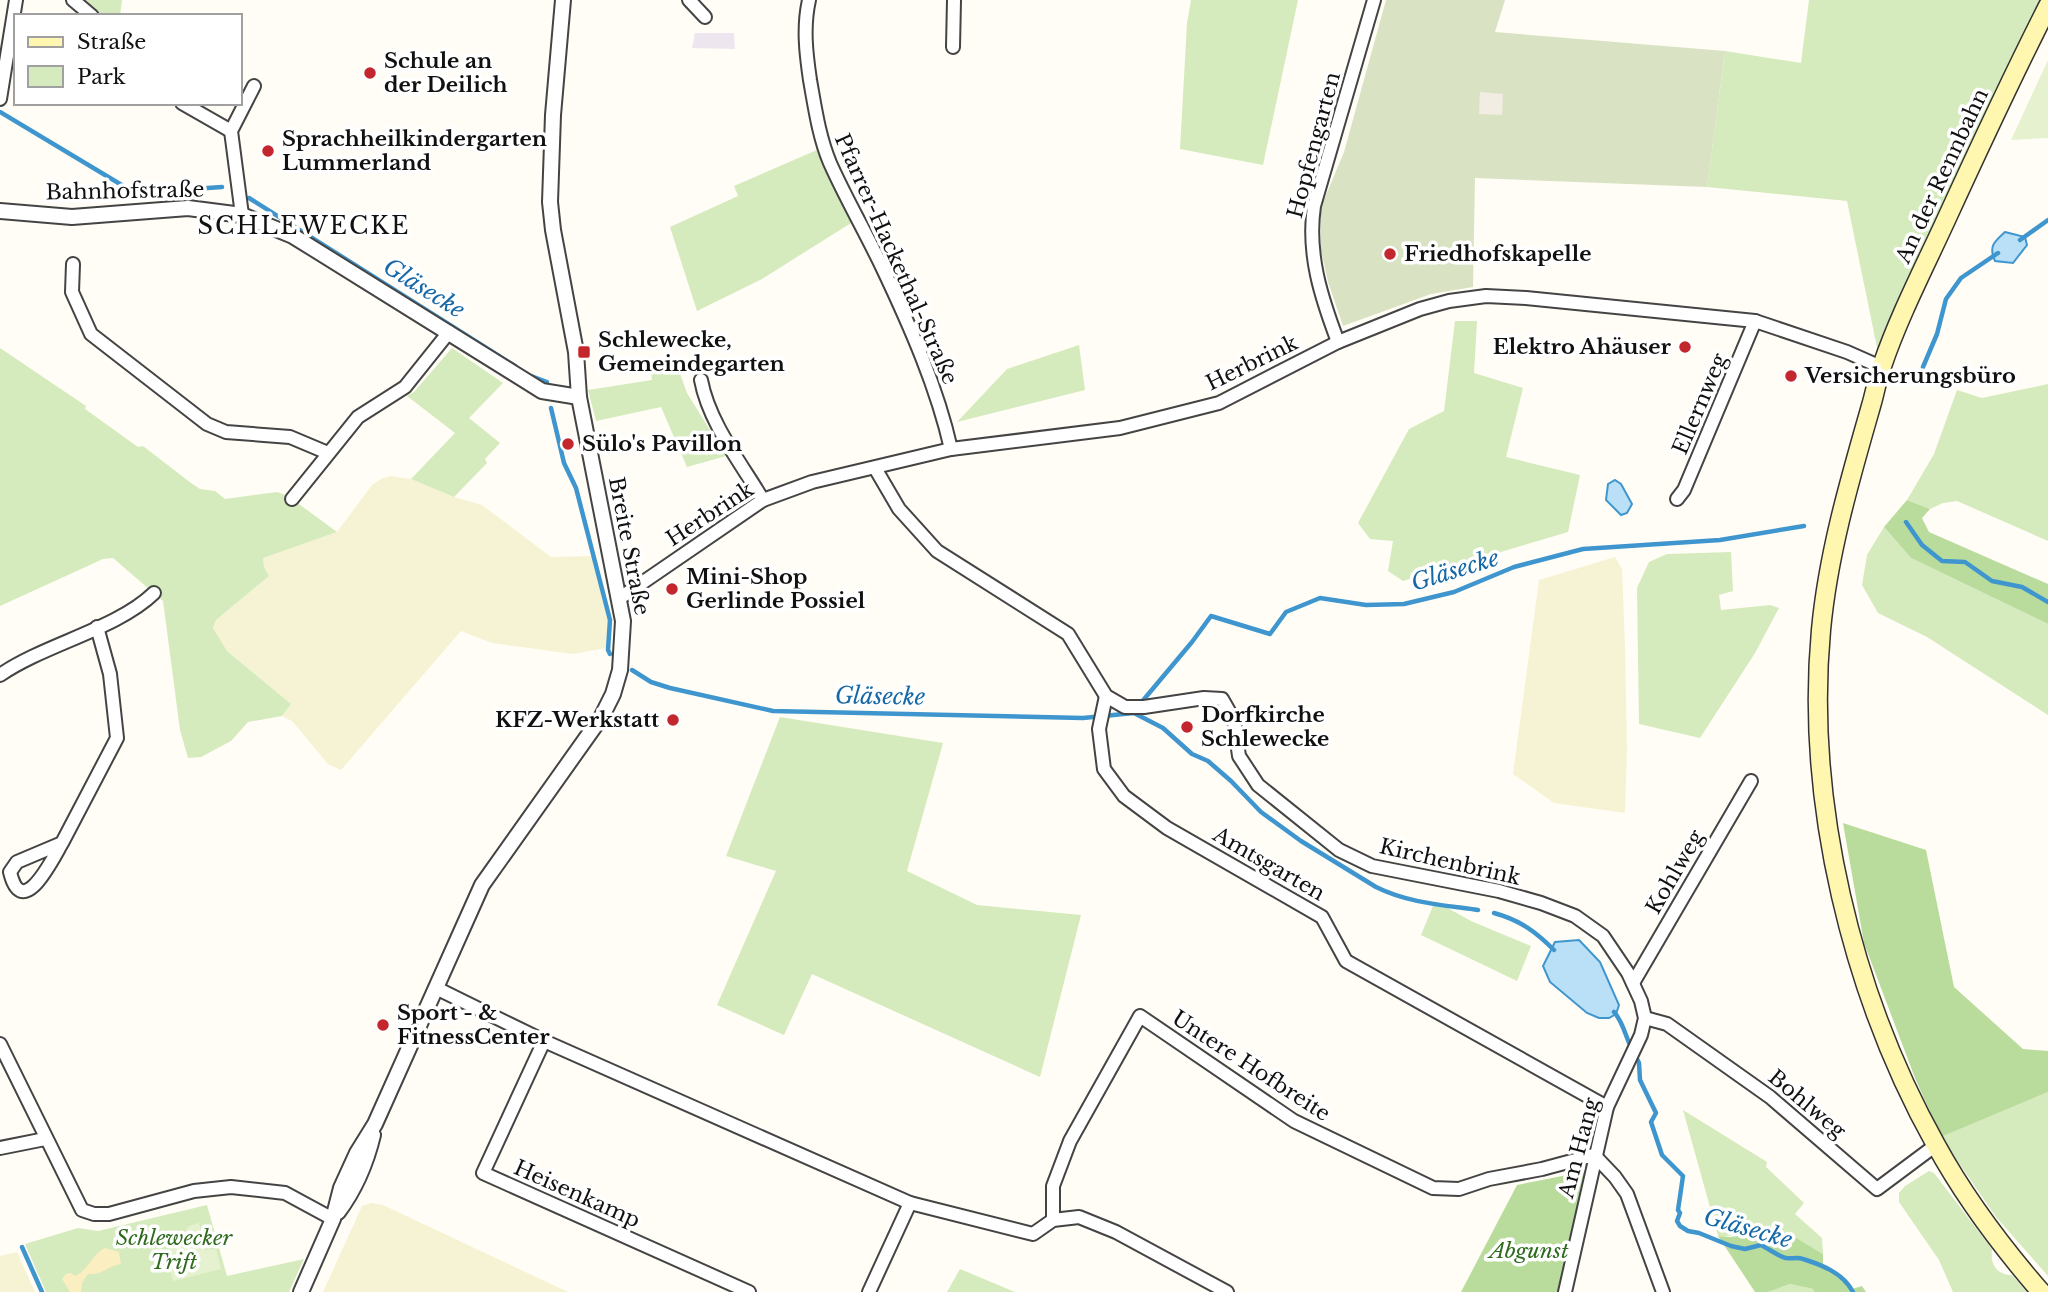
<svg xmlns="http://www.w3.org/2000/svg" width="2048" height="1292" font-family="'Libre Baskerville',serif">
<rect width="100%" height="100%" fill="#fffdf5"/>
<polygon fill="#eee6ef" points="695,33 734,33 735,49 692,48"/>
<g fill="#f6f3d4">
<polygon points="390,476 411,479 454,497 482,505 551,557 596,556 608,620 606,648 573,654 492,643 461,631 341,770 328,764 292,721 282,716 291,704 227,651 213,628 216,620 269,576 264,567 262,558 337,532 372,485 381,479"/>
<polygon points="1615,557 1622,569 1625,647 1627,750 1625,813 1554,803 1513,774 1539,580"/>
<polygon points="371,1203 383,1205 568,1292 323,1292 362,1206"/>
<polygon points="17,1252 35,1292 0,1292 0,1256"/>
</g>
<g fill="#d5ebbd">
<polygon points="83,0 122,0 120,16 100,16"/>
<polygon points="1191,0 1298,0 1263,165 1180,149 1187,23"/>
<polygon points="1809,0 2048,0 1881,367 1847,201 1707,187 1725,51 1801,63"/>
<polygon points="817,150 851,223 762,279 697,311 670,227 738,196 734,186"/>
<polygon points="1455,321 1477,321 1474,373 1523,388 1506,457 1580,475 1568,532 1403,581 1388,571 1393,541 1370,539 1358,523 1409,429 1444,411"/>
<polygon points="1079,345 1085,390 957,422 1007,369"/>
<polygon points="0,348 86,406 85,409 138,447 143,446 191,483 200,489 215,491 225,499 277,492 288,496 337,532 263,558 264,567 269,576 216,620 213,628 227,651 291,704 282,716 248,722 231,741 201,757 188,758 180,730 163,601 113,558 103,559 0,606"/>
<polygon points="452,348 503,383 469,418 500,443 485,459 487,463 454,497 411,479 455,433 407,396 414,392"/>
<polygon points="649,359 675,360 687,393 726,456 687,467 661,407 596,421 588,390 652,380"/>
<polygon points="2048,384 2048,541 1957,501 1943,503 1930,509 1907,500 1934,454 1957,390 1982,398"/>
<polygon points="1884,527 1911,558 2048,624 2048,715 1927,637 1878,613 1862,585 1867,555"/>
<polygon points="1731,552 1733,591 1719,595 1721,610 1770,605 1779,608 1755,653 1700,738 1639,724 1637,588 1649,562 1667,554"/>
<polygon points="780,717 943,743 907,871 977,905 1081,915 1040,1077 812,974 784,1035 717,1005 776,871 726,856"/>
<polygon points="1435,901 1471,921 1531,946 1517,981 1421,935"/>
<polygon points="2048,1092 2048,1276 1996,1217 1941,1137"/>
<path d="M1683,1110l84,52 -1,5 38,36 -9,11 27,24 1,16c-19,-11 -38,-26 -61,-23 -16,1 -29,6 -44,5z"/>
<path d="M1929,1171l5,2 58,76c-2,15 4,26 20,26l15,17h-74l-14,-32 -40,-58v-9l6,-7z"/>
<polygon points="207,1205 227,1276 304,1259 289,1292 46,1292 25,1244 78,1228 98,1231"/>
<polygon points="960,1269 1015,1292 947,1292"/>
<polygon points="1790,1284 1813,1289 1814,1292 1768,1292"/>
</g>
<g fill="#b9dc9c">
<polygon points="1907,500 1930,509 1922,518 1929,532 2048,584 2048,624 1911,558 1884,527"/>
<polygon points="1843,823 1926,850 1954,987 2023,1049 2048,1051 2048,1092 1941,1137 1915,1078 1864,943"/>
<polygon points="1588,1171 1561,1292 1461,1292 1517,1185"/>
<polygon points="1765,1230 1788,1233 1823,1254 1823,1265 1852,1289 1862,1286 1866,1292 1814,1292 1813,1289 1790,1284 1768,1292 1755,1292 1718,1236 1731,1237"/>
</g>
<path fill="#fbeec1" d="M105,1248l14,4 2,12c-14,2 -17,11 -33,10l-6,9 -1,9h-11l-8,-13 4,-5 5,-1 4,3c13,-5 16,-21 30,-28z"/>
<polygon fill="#d9e3c4" points="1386,0 1505,0 1495,32 1725,51 1707,187 1475,178 1473,287 1431,294 1343,326 1328,282 1321,250 1321,207 1344,152"/>
<g fill="#e6f2cf">
<polygon points="2048,60 2048,138 2011,140"/>
<polygon points="199,1223 205,1250 216,1249 221,1269 173,1281 166,1255 189,1226"/>
</g>
<polygon fill="#f1ede2" points="1480,92 1503,94 1502,115 1479,114"/>
<g fill="#b9e0f7" stroke="#3f96cf" stroke-width="2">
<path d="M2005,232l20,5 2,8 -14,18 -18,-2c-7,-15 0,-20 10,-29z"/>
<polygon points="1615,480 1621,484 1632,504 1627,513 1621,515 1606,500 1608,484"/>
<polygon points="1579,940 1600,962 1619,1005 1616,1014 1609,1018 1599,1018 1587,1013 1550,982 1543,966 1555,942"/>
</g>
<g fill="none" stroke-linecap="round" stroke-linejoin="round">
<g stroke="#3f96cf" stroke-width="4.5">
<polyline points="0,112 135,193 222,187"/>
<polyline points="249,198 515,366"/>
<polyline points="2020,240 2048,220"/>
<polyline points="1923,367 1937,334 1946,299 1961,278 1998,253"/>
<polyline points="531,376 547,382"/>
<polyline points="551,408 564,463 576,488 610,620 608,650 610,654"/>
<polyline points="1906,522 1922,545 1942,561 1965,562 1992,581 2022,587 2048,602"/>
<path d="M632,670l19,12 19,6 103,23 310,7 51,-5 29,15 29,26 16,7 23,20 30,31 40,29 75,46c32,16 67,18 102,23"/>
<polyline points="1140,704 1192,642 1211,616 1270,634 1286,612 1320,598 1366,605 1404,604 1454,592 1514,567 1583,549 1720,540 1804,526"/>
<path d="M1494,913c26,7 42,19 60,37"/>
<path d="M1614,1012c9,10 11,23 17,35"/>
<path d="M1635,1055l4,8 1,17 16,33 -5,9 11,33 21,21 -5,34 2,3 -3,8 3,5 8,5 11,2 32,13 14,3 16,-4c8,4 17,11 25,13 6,1 12,-1 17,1 19,6 40,14 50,33"/>
<polyline points="22,1247 42,1292"/>
</g>
<defs>
<g id="minor">
<polyline points="73,0 92,16"/>
<polyline points="689,0 705,17"/>
<path d="M809,0c-6,27 -3,53 1,80 5,28 9,57 20,83 16,36 36,70 53,106 27,57 54,118 68,180"/>
<polyline points="953,47 954,0"/>
<polyline points="0,99 16,0"/>
<polyline points="182,103 231,131"/>
<polyline points="242,215 231,131 254,86"/>
<polyline points="73,264 72,292 91,334 207,424 226,432 290,437 328,453"/>
<path d="M1338,342c-17,-45 -31,-88 -24,-136l60,-206"/>
<path d="M701,380c8,43 40,83 62,120"/>
<polyline points="875,468 899,509 937,551 1068,634 1106,696 1125,707 1144,707 1204,698 1222,699 1234,720 1239,756 1258,785 1339,850 1372,866 1499,891 1541,903 1575,916 1603,936 1628,973 1641,1001 1645,1018 1641,1035 1607,1107 1565,1292"/>
<polyline points="292,499 358,417 405,387 449,332"/>
<polyline points="1677,499 1684,490 1755,321"/>
<polyline points="620,598 763,500 812,482 951,449 1120,428 1219,403 1338,342 1420,309 1449,301 1486,296 1526,298 1755,321 1847,352 1881,367"/>
<path d="M0,675c45,-31 117,-46 154,-82"/>
<polyline points="1106,696 1099,729 1104,769 1124,796 1167,828 1322,917 1346,961 1607,1107"/>
<path d="M62,843c-9,15 -40,80 -52,29l7,-10 45,-19 55,-105 -7,-64 -13,-47"/>
<polyline points="1633,983 1751,781"/>
<polyline points="436,988 544,1041 910,1203 1033,1234 1053,1220 1079,1217 1116,1232 1227,1292"/>
<polyline points="1645,1018 1667,1024 1770,1097 1877,1189 1936,1145"/>
<polyline points="544,1041 483,1173 749,1292"/>
<polyline points="0,1044 82,1210 94,1214 109,1214 194,1191 231,1187 285,1193 333,1219"/>
<polyline points="0,1148 45,1139"/>
<polyline points="1053,1220 1053,1186 1070,1141 1140,1016 1294,1121 1433,1188 1459,1189 1489,1179 1542,1169 1594,1155 1615,1177 1627,1194 1663,1292"/>
<polyline points="869,1292 910,1203"/>
</g>
<g id="tertiary">
<polyline points="0,211 72,217 188,208 242,215 293,236 542,391 579,397"/>
<path d="M338,1212c18,-24 28,-48 35,-77"/>
<polyline points="301,1292 333,1219 341,1188 357,1153 375,1124 482,885 602,716 613,694 620,670 623,621 579,397 576,352 553,230 550,202 553,115 563,0"/>
</g>
<path id="secondary" d="M2041,1292c-39,-45 -76,-94 -105,-147 -84,-150 -131,-343 -115,-515 7,-76 29,-151 50,-224 4,-13 6,-27 11,-40 17,-50 42,-98 64,-146 33,-72 66,-143 102,-214"/>
</defs>
<use href="#minor" stroke="#444" stroke-width="16"/>
<use href="#tertiary" stroke="#444" stroke-width="18"/>
<use href="#secondary" stroke="#333" stroke-width="21"/>
<use href="#minor" stroke="#fff" stroke-width="12"/>
<use href="#tertiary" stroke="#fff" stroke-width="14"/>
<use href="#secondary" stroke="#fff6b0" stroke-width="18"/>
</g>
<g fill="#c4262e" stroke="#fff" stroke-width="2.5">
<circle cx="370" cy="73" r="7"/>
<circle cx="268" cy="151" r="7"/>
<circle cx="1390" cy="254" r="7"/>
<circle cx="1685" cy="347" r="7"/>
<rect x="577" y="345" width="14" height="14" rx="3.5"/>
<circle cx="1791" cy="376" r="7"/>
<circle cx="568" cy="444" r="7"/>
<circle cx="672" cy="589" r="7"/>
<circle cx="673" cy="720" r="7"/>
<circle cx="1187" cy="727" r="7"/>
<circle cx="383" cy="1025" r="7"/>
</g>
<g text-anchor="middle" dominant-baseline="central" stroke-width="7" stroke-linejoin="round" paint-order="stroke">
<g font-size="21" font-weight="bold" fill="#111" stroke="#fff" text-anchor="start">
<text x="384" y="61">Schule an<tspan x="384" dy="24">der Deilich</tspan></text>
<text x="282" y="139">Sprachheilkindergarten<tspan x="282" dy="24">Lummerland</tspan></text>
<text x="1404" y="254">Friedhofskapelle</text>
<text x="598" y="340">Schlewecke,<tspan x="598" dy="24">Gemeindegarten</tspan></text>
<text x="1671" y="347" text-anchor="end">Elektro Ahäuser</text>
<text x="1805" y="376">Versicherungsbüro</text>
<text x="582" y="444">Sülo's Pavillon</text>
<text x="686" y="577">Mini-Shop<tspan x="686" dy="24">Gerlinde Possiel</tspan></text>
<text x="1201" y="715">Dorfkirche<tspan x="1201" dy="24">Schlewecke</tspan></text>
<text x="659" y="720" text-anchor="end">KFZ-Werkstatt</text>
<text x="397" y="1013">Sport - &amp;<tspan x="397" dy="24">FitnessCenter</tspan></text>
</g>
<g font-size="21" fill="#111" stroke="#fff">
<text transform="translate(1314 145) rotate(-75)">Hopfengarten</text>
<text transform="translate(1942 176) rotate(-65)">An der Rennbahn</text>
<text transform="translate(125 191) rotate(-1)">Bahnhofstraße</text>
<text transform="translate(896 259) rotate(66)">Pfarrer-Hackethal-Straße</text>
<text transform="translate(1252 363) rotate(-26)">Herbrink</text>
<text transform="translate(1700 404) rotate(-67)">Ellernweg</text>
<text transform="translate(710 514) rotate(-33)">Herbrink</text>
<text transform="translate(629 546) rotate(79)">Breite Straße</text>
<text transform="translate(1450 862) rotate(13)">Kirchenbrink</text>
<text transform="translate(1269 864) rotate(30)">Amtsgarten</text>
<text transform="translate(1675 872) rotate(-60)">Kohlweg</text>
<text transform="translate(1251 1066) rotate(33)">Untere Hofbreite</text>
<text transform="translate(1807 1104) rotate(40)">Bohlweg</text>
<text transform="translate(1579 1148) rotate(-75)">Am Hang</text>
<text transform="translate(577 1194) rotate(24)">Heisenkamp</text>
</g>
<g font-size="21" font-style="italic" fill="#2f6b1f" stroke="#fff">
<text x="174" y="1238">Schlewecker<tspan x="174" dy="24">Trift</tspan></text>
<text x="1529" y="1251">Abgunst</text>
</g>
<g font-size="23" font-style="italic" fill="#1768a6" stroke="#fff">
<text transform="translate(424 288) rotate(32)">Gläsecke</text>
<text transform="translate(1455 570) rotate(-17)">Gläsecke</text>
<text transform="translate(880 696) rotate(1)">Gläsecke</text>
<text transform="translate(1748 1228) rotate(16)">Gläsecke</text>
</g>
<g font-size="24" letter-spacing="2" fill="#111" stroke="#fff">
<text x="304" y="225">SCHLEWECKE</text>
</g>
</g>
<rect x="14" y="14" width="228" height="91" fill="#ffffff" stroke="#a0a0a0" stroke-width="2"/>
<rect x="28" y="37" width="35" height="10" fill="#fff6b0" stroke="#a0a0a0" stroke-width="2"/>
<text x="77" y="49" font-size="21" fill="#111111">Straße</text>
<rect x="28" y="66" width="35" height="21" fill="#d5ebbd" stroke="#a0a0a0" stroke-width="2"/>
<text x="77" y="84" font-size="21" fill="#111111">Park</text>
</svg>
